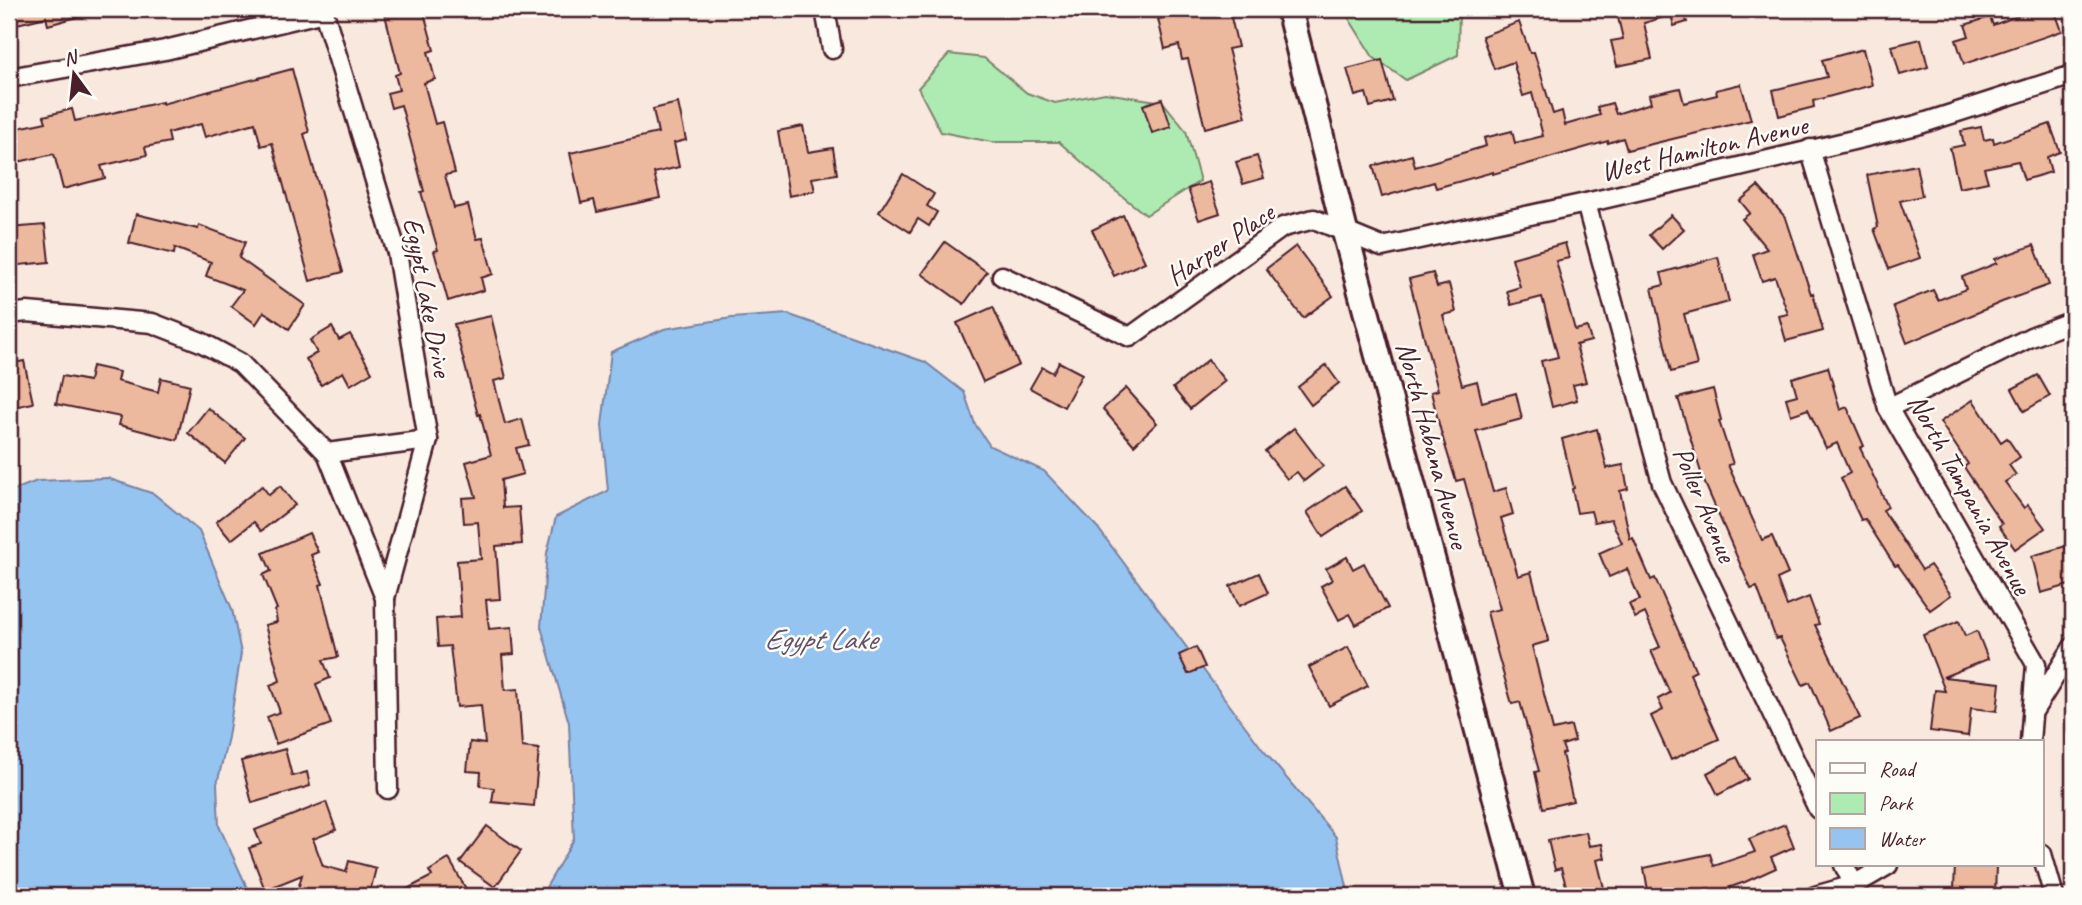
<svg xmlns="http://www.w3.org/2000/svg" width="2082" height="905" font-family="Caveat,sans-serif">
<rect width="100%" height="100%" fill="#f8e8dd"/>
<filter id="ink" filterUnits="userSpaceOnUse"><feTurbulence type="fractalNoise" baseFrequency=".0143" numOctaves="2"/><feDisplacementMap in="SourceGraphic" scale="14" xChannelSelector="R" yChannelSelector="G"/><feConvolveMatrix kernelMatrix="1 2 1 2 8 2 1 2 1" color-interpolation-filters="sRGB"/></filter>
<g filter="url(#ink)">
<g fill="#aeebb2" stroke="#7c856e" stroke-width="2">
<polygon points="1343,9 1459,9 1458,55 1406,80 1373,57"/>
<polygon points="949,54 984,58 1027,93 1055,103 1105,93 1163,102 1186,131 1200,181 1146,215 1108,185 1059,142 992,142 941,132 918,88"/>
</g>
<g fill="#96c4f1" stroke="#7882a2" stroke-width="2">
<polygon points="787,314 925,362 964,392 975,424 990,446 1044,471 1097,527 1263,750 1336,837 1349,896 541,896 574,839 569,723 541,627 547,553 556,517 608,491 602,425 611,352 664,329 732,318"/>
<polygon points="107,478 154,494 199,531 232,609 241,653 228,737 217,784 219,826 251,896 9,896 9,492 37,481"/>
</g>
<g fill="#ecb99f" stroke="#4a1f2b" stroke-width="2">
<polygon points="9,9 91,9 92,13 48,25 46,17 9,26"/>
<polygon points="393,9 423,9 434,50 428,52 435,79 424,83 435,124 442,122 455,173 445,175 454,208 468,205 477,239 483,238 493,274 481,278 484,290 448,301 434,251 438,250 421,192 424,191 401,105 391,108 387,93 399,90 395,75 400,73 384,11"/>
<polygon points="1170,9 1229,9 1238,47 1228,49 1246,117 1205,128 1188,59 1182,60 1179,45 1165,49 1158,19 1172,16"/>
<polygon points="1616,9 1683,9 1687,22 1674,26 1671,15 1644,23 1652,59 1617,66 1611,41 1623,39"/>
<polygon points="2037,9 2054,9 2062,31 1964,64 1956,40 1969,36 1965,25 1990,17 1993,25"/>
<polygon points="1519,22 1530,53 1534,52 1553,114 1562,111 1565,125 1600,115 1597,107 1612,103 1616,114 1651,103 1649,95 1680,88 1684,103 1717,95 1716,90 1741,84 1751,120 1627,150 1623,138 1608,143 1608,141 1493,174 1493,172 1436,188 1434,182 1382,197 1373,166 1412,155 1415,167 1486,146 1484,138 1512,131 1515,143 1543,136 1532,93 1523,96 1513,62 1494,69 1482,36"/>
<polygon points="1921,39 1928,67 1900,75 1892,46"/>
<polygon points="1863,49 1872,85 1813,101 1814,107 1779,116 1773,90 1827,77 1822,60"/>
<polygon points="1382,60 1393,101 1370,107 1366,93 1355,96 1347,69"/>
<polygon points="292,69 309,132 304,134 343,272 310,281 272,143 261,146 255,123 205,137 201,124 168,133 170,142 145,147 147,155 101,166 105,178 63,189 54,154 9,164 9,130 46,122 44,116 72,109 75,121 162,102 162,104"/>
<polygon points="1162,99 1171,127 1152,133 1143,105"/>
<polygon points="678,103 686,140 674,143 679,167 654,173 660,198 597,212 594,200 581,203 570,153 658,133 653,109"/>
<polygon points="2050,124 2060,152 2047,157 2051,172 2024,180 2018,161 1984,168 1988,182 1959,188 1950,148 1964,145 1961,131 1981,127 1984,140 1993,138 1994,143"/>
<polygon points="803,126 808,152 833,148 837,174 812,178 815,191 789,196 778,131"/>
<polygon points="1257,156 1264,178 1243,184 1236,162"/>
<polygon points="1916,165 1922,196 1900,201 1920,258 1889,269 1874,229 1878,227 1867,175"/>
<polygon points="903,174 934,194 927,206 937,212 929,226 918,219 910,232 879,212"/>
<polygon points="1209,182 1220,213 1199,220 1188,189"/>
<polygon points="1758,186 1786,218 1811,294 1813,293 1823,331 1786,341 1779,316 1788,314 1775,277 1762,281 1753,254 1767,249 1742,219 1750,213 1740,201"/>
<polygon points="136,214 198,229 199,225 245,242 239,258 305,305 289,329 264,312 256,324 231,306 243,290 206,276 211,262 175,248 174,254 129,243"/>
<polygon points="1123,215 1145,262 1114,276 1092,230"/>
<polygon points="1671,215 1684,229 1662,249 1649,235"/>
<polygon points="45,225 49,262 9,266 9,228"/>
<polygon points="945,242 987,272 964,304 922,274"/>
<polygon points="1565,243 1569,258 1556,261 1575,330 1587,327 1591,341 1576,345 1586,382 1573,385 1577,400 1552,407 1541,361 1558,357 1542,297 1511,305 1507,291 1520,287 1512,258"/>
<polygon points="2034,245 2049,285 2002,302 1907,343 1893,306 1933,290 1938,300 1966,289 1962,277 1997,263 1995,259"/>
<polygon points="1296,246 1333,296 1303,318 1266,269"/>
<polygon points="1718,257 1729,302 1684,314 1697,365 1671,372 1652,288 1664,285 1661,273"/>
<polygon points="1433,273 1437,287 1449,284 1456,312 1443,315 1462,385 1477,381 1482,402 1516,393 1522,419 1476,431 1493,492 1506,488 1513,514 1501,518 1518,576 1531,572 1549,641 1532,646 1553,730 1571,726 1575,741 1562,745 1565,753 1562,754 1573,801 1543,808 1535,772 1539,771 1520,702 1512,704 1498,655 1487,612 1500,609 1464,479 1456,481 1441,432 1431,392 1438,390 1409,279"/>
<polygon points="993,307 1019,365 983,382 957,323"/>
<polygon points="491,316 506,378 494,381 505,424 522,419 529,445 516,448 523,474 501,480 503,508 519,507 522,544 496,546 500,599 486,600 489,629 512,627 514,654 502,655 505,690 518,689 522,747 539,749 534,806 492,802 494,788 480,786 481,772 467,771 470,742 485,744 481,705 457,707 450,646 438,647 436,619 461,617 457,561 481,559 478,522 464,523 462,498 476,497 466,462 491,455 480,414 478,415 454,324"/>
<polygon points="332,327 339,340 350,334 372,372 350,385 343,372 321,385 306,359 317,353 310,340"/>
<polygon points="1208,360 1225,381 1190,409 1173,388"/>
<polygon points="24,361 33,403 9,408 9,364"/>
<polygon points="1059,362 1082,374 1064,407 1030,388 1042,367 1053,373"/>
<polygon points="1326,365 1339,383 1311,405 1298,387"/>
<polygon points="92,366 119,372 117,381 158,392 161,378 190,385 177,440 119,425 121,417 56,404 62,376 89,381"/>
<polygon points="1828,367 1840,410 1847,407 1864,446 1860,448 1888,507 1883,510 1922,570 1930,565 1951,595 1930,610 1898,565 1895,566 1865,519 1861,520 1841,478 1850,473 1837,443 1826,448 1808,409 1791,415 1786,398 1797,395 1792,378"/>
<polygon points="2038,375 2050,396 2024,411 2012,389"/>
<polygon points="1126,388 1157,423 1134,445 1103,409"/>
<polygon points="1713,389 1721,420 1719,421 1733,464 1728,465 1762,540 1772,536 1788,574 1777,579 1787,606 1809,597 1819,624 1815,625 1860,718 1831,731 1810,682 1803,685 1780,638 1776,639 1757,587 1751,589 1703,479 1678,398"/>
<polygon points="1973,400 2001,442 2007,438 2020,457 2009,465 2016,475 2005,482 2024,508 2028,505 2045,528 2015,549 1999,526 2002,524 1964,467 1968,464 1940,422"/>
<polygon points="208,408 245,438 225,463 188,433"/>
<polygon points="1294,428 1323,466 1304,481 1297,472 1287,479 1265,451"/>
<polygon points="1597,429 1607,468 1623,465 1628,489 1620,491 1630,539 1633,538 1651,580 1655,578 1696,671 1690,674 1719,739 1671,760 1651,716 1663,710 1658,699 1670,693 1651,651 1660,647 1645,613 1635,618 1629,604 1640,600 1627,569 1609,577 1599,553 1622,543 1611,519 1594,522 1591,511 1577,513 1572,489 1574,488 1562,439"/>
<polygon points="262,486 269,495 280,486 295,505 261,531 254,522 231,540 216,522"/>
<polygon points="1345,486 1362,511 1323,537 1307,512"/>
<polygon points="309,533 318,552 311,555 323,584 320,585 338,657 323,660 330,678 316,684 331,724 276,744 267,717 280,712 270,685 280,681 265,625 277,622 275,610 277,609 263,575 271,571 263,553"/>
<polygon points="2066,546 2073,575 2073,584 2041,593 2032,556"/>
<polygon points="1347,557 1353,569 1364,563 1388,608 1356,625 1350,614 1339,620 1321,586 1332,580 1326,569"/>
<polygon points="1259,573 1268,593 1239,606 1230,586"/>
<polygon points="1959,621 1965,636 1977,631 1988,659 1943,677 2000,683 1997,711 1971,708 1968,736 1930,731 1935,690 1945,691 1923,635"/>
<polygon points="1196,647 1205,667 1188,674 1179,655"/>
<polygon points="1348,647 1368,686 1329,706 1309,667"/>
<polygon points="285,749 292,776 307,772 310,786 252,803 241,761"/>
<polygon points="1737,757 1748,779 1718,795 1707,773"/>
<polygon points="326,802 336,830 313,839 323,866 346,872 349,861 376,868 369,896 296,896 302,875 265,890 249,848 261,844 255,830"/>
<polygon points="1785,824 1794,847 1771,857 1776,868 1745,882 1711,894 1709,888 1664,896 1649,896 1644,868 1710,854 1714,866 1755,852 1749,839"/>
<polygon points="487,826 521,851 495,887 460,862"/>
<polygon points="1586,832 1589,846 1602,844 1605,858 1597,860 1606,896 1569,896 1561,868 1555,870 1548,840"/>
<polygon points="449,859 470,896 394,896 432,876 429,871"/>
<polygon points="1955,865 1996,866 1995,896 1968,896 1968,889 1954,889"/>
</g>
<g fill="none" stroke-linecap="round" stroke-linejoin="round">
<defs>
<g id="street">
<polyline points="323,9 397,253 428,440 385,598"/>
<polyline points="825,9 832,49"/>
<polyline points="9,78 165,50 324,12"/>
<polyline points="1810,149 1888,408 2036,664 2030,742"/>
<polyline points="1586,203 1662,483 1818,809"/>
<polyline points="1002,276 1130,337 1283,227 1314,219 1382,247 1586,203 1917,125 2073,75"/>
<polyline points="9,314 27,312 152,323 201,342 240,363 327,453 428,440"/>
<polyline points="1888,408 2031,337 2073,321"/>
<polyline points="327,453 385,598 388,789"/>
<polyline points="2034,710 2073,647"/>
<polyline points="2042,854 2054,896"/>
<polyline points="1844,865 1854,885"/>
<polyline points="1815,896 1854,885 1888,865"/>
</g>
<polyline id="secondary" points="1289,9 1345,232 1522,896"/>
</defs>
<use href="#street" stroke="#4a1f2b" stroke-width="23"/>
<use href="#secondary" stroke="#4a1f2b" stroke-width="30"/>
<use href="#street" stroke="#fdfcf7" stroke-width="18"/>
<use href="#secondary" stroke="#fdfcf7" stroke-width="24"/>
</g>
</g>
<g text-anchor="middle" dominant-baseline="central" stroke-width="5" stroke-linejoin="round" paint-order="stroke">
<g font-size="28" fill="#4a1f2b" stroke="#fdfcf7">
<text transform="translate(1704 148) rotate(-13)">West Hamilton Avenue</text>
<text transform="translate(1220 244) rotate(-34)">Harper Place</text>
<text transform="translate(428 297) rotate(79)">Egypt Lake Drive</text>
<text transform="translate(1433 445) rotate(75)">North Habana Avenue</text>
<text transform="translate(1970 494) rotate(61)">North Tampania Avenue</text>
<text transform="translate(1705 504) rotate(67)">Poller Avenue</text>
</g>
<g font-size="30" font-style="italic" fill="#615166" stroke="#fdfcf7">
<text x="820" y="639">Egypt Lake</text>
</g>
</g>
<rect width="2082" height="905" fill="none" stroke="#fdfcf7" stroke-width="35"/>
<rect x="18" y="18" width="2047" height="870" fill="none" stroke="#4a1f2b" stroke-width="2.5" filter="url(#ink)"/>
<rect x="1816" y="740" width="228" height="126" fill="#fdfcf7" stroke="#b5a4a5" stroke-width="2"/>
<rect x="1830" y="763" width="35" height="10" fill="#fdfcf7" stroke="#b5a4a5" stroke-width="2"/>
<text x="1879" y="776" font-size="21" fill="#4a1f2b">Road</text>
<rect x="1830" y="793" width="35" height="21" fill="#aeebb2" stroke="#b5a4a5" stroke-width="2"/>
<text x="1879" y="810" font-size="21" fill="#4a1f2b">Park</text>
<rect x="1830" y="828" width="35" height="21" fill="#96c4f1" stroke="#b5a4a5" stroke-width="2"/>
<text x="1879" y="846" font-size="21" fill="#4a1f2b">Water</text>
<g transform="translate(74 74) rotate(345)" stroke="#fdfcf7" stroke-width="5" paint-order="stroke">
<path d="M0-5L12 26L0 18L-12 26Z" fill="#4a1f2b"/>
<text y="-10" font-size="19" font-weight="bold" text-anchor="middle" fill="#4a1f2b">N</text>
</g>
</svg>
